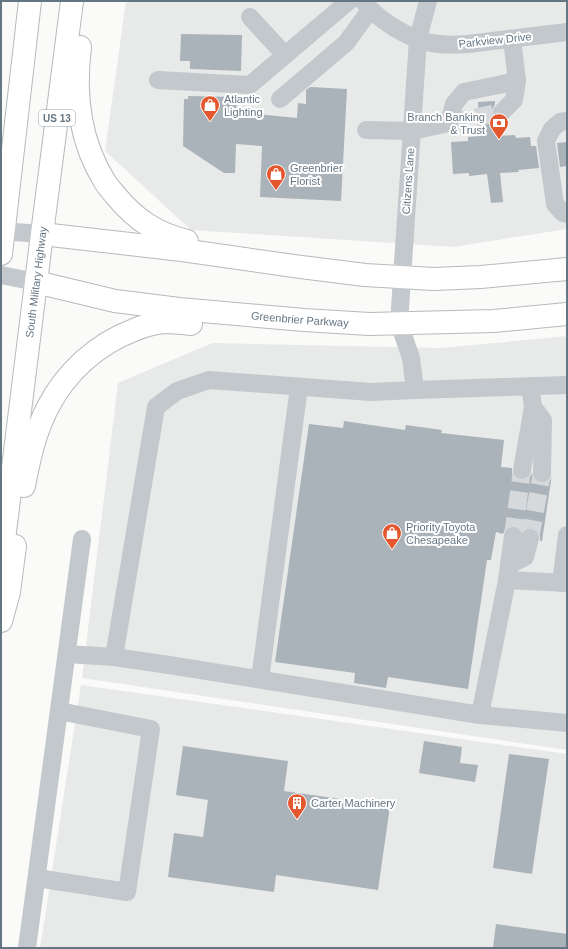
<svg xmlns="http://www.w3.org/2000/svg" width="568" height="949" font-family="Arial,sans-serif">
<rect width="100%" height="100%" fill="#fafaf8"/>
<g fill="#e8e9e9">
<polygon points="126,1 567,1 567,229 453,247 191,230 105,151"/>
<polygon points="567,336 567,750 82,678 118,383 212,343 441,348"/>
<polygon points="81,685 567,754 567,948 40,948"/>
</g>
<g fill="#aab3b9">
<polygon points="181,34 242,35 241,71 190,69 190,61 180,61"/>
<polygon points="310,87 347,89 341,201 260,197 262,146 236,144 235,173 224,173 183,146 184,99 188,99 188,96 237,97 236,112 297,118 298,103 306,104 306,90"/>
<polygon points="495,101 495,104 492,110 492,114 494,119 496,120 497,136 515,135 516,138 530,137 531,146 536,146 539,168 518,170 519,172 500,173 503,202 491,203 487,174 469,176 469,173 453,174 451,142 468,141 468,137 480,136 478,102"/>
<polygon points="567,142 567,166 560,167 557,143"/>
<polygon points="344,421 405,430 406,425 442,430 441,433 504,440 501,467 512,468 512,474 516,478 520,480 525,480 530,477 532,473 533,478 536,482 542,483 547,482 551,479 552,474 542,541 540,541 540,536 538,531 532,528 527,528 522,531 519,528 514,526 509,526 505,529 503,534 496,532 491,560 487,560 468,689 388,677 386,688 354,683 355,673 275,662 309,424 343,428"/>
<polygon points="424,741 462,747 460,763 478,765 475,782 419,773"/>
<polygon points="183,746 288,761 284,791 390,806 378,890 276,875 274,892 168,877 174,833 203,837 208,800 176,795"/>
<polygon points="509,754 549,759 532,874 493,868"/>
<polygon points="496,924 567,934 567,948 493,948"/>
</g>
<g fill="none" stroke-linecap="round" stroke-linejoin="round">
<g stroke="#d5d9db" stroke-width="18" stroke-dasharray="18 9" stroke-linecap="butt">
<polyline points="449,123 502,112"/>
<polyline points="513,536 522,470"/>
<polyline points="530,538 542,473"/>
</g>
<defs>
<g id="major">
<path d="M80,47c-6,47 0,95 25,135 3,5 8,10 11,14 20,24 41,38 71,45"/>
<polyline points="42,234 182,250 301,267 365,275 434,279 481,277 567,269"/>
<polyline points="1,254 30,1"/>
<path id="s1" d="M36,282l79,19 64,8 125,11 65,4 125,-3 73,-7"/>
<path d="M24,486c5,-27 11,-54 24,-79 18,-35 49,-63 86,-77 9,-4 20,-7 30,-8 9,0 18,1 27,2"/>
<path id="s2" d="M1,564l41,-330 30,-233"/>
<polyline points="1,621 9,592 15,546"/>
</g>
</defs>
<use href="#major" stroke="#b5babe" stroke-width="24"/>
<g stroke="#c3c8cc" stroke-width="18">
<path d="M363,1c15,19 44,37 68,42 12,2 25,2 37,1l99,-12"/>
<polyline points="250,17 285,55"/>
<polyline points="158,80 250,85 349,1"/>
<polyline points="280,99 346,43 370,10"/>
<polyline points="502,112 514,100 517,81 512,39"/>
<polyline points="567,121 560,122 552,129 546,141 555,204 563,213 567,214"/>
<polyline points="366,130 412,131 449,123 454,104 464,92 517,81"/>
<polyline points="1,231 42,234"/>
<polyline points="1,275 36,282"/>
<polyline points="415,390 567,385"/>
<polyline points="533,407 543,420 542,473"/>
<polyline points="522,470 533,407 530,386"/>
<polyline points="509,565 525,557 530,538"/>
<polyline points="507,580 513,536"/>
<polyline points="561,583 567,535"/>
<polyline points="67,654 114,657 169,665 480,715 567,723"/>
<polyline points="114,657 156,407 177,391 209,380 371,392 415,390 411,358 399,323 418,39 428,1"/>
<polyline points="260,679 299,387"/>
<polyline points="480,715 507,580 567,583"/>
<polyline points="37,878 127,892 151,729 59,711"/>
<polyline points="27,948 82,539"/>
</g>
<use href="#major" stroke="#fff" stroke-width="22"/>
</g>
<defs>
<symbol id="shop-pin" viewBox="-11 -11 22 30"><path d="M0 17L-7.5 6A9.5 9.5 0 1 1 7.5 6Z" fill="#e4572e" stroke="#fff"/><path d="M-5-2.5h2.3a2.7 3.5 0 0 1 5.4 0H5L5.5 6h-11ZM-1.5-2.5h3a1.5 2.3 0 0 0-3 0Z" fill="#fff"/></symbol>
<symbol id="bank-pin" viewBox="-11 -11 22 30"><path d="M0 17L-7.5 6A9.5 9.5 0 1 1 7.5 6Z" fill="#e4572e" stroke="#fff"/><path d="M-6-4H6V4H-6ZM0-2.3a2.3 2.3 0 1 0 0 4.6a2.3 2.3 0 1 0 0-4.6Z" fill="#fff"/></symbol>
<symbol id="building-pin" viewBox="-11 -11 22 30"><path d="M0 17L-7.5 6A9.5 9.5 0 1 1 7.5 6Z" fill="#e4572e" stroke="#fff"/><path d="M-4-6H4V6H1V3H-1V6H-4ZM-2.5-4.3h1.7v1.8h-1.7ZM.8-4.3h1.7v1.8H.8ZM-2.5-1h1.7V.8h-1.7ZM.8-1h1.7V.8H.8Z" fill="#fff"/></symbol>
</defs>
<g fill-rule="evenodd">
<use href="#shop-pin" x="199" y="94" width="22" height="30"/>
<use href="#bank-pin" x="488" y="112" width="22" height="30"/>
<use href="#shop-pin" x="265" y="163" width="22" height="30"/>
<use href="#shop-pin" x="381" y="522" width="22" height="30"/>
<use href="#building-pin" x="286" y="792" width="22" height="30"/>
</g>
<g text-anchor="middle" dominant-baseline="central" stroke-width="4" stroke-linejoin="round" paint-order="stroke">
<rect fill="#fff" stroke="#939fa8" stroke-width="1" x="39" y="110" width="36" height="16" rx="3"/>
<g font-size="10" font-weight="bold" fill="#657683">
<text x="57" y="118">US 13</text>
</g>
<g font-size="11" fill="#657683" stroke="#fff">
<text transform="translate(495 40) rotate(-6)">Parkview Drive</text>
<text transform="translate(408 181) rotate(-86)">Citizens Lane</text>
<text stroke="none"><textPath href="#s2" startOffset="284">South Military Highway</textPath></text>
<text stroke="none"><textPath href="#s1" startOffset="267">Greenbrier Parkway</textPath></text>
</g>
<g font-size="11" fill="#657683" stroke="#fff" text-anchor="start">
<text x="224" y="99">Atlantic<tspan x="224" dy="13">Lighting</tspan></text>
<text x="485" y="117" text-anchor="end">Branch Banking<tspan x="485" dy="13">&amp; Trust</tspan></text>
<text x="290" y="168">Greenbrier<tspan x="290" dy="13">Florist</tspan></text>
<text x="406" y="527">Priority Toyota<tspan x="406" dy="13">Chesapeake</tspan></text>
<text x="311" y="803">Carter Machinery</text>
</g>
</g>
<rect width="568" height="949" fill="none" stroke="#657683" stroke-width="4"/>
</svg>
